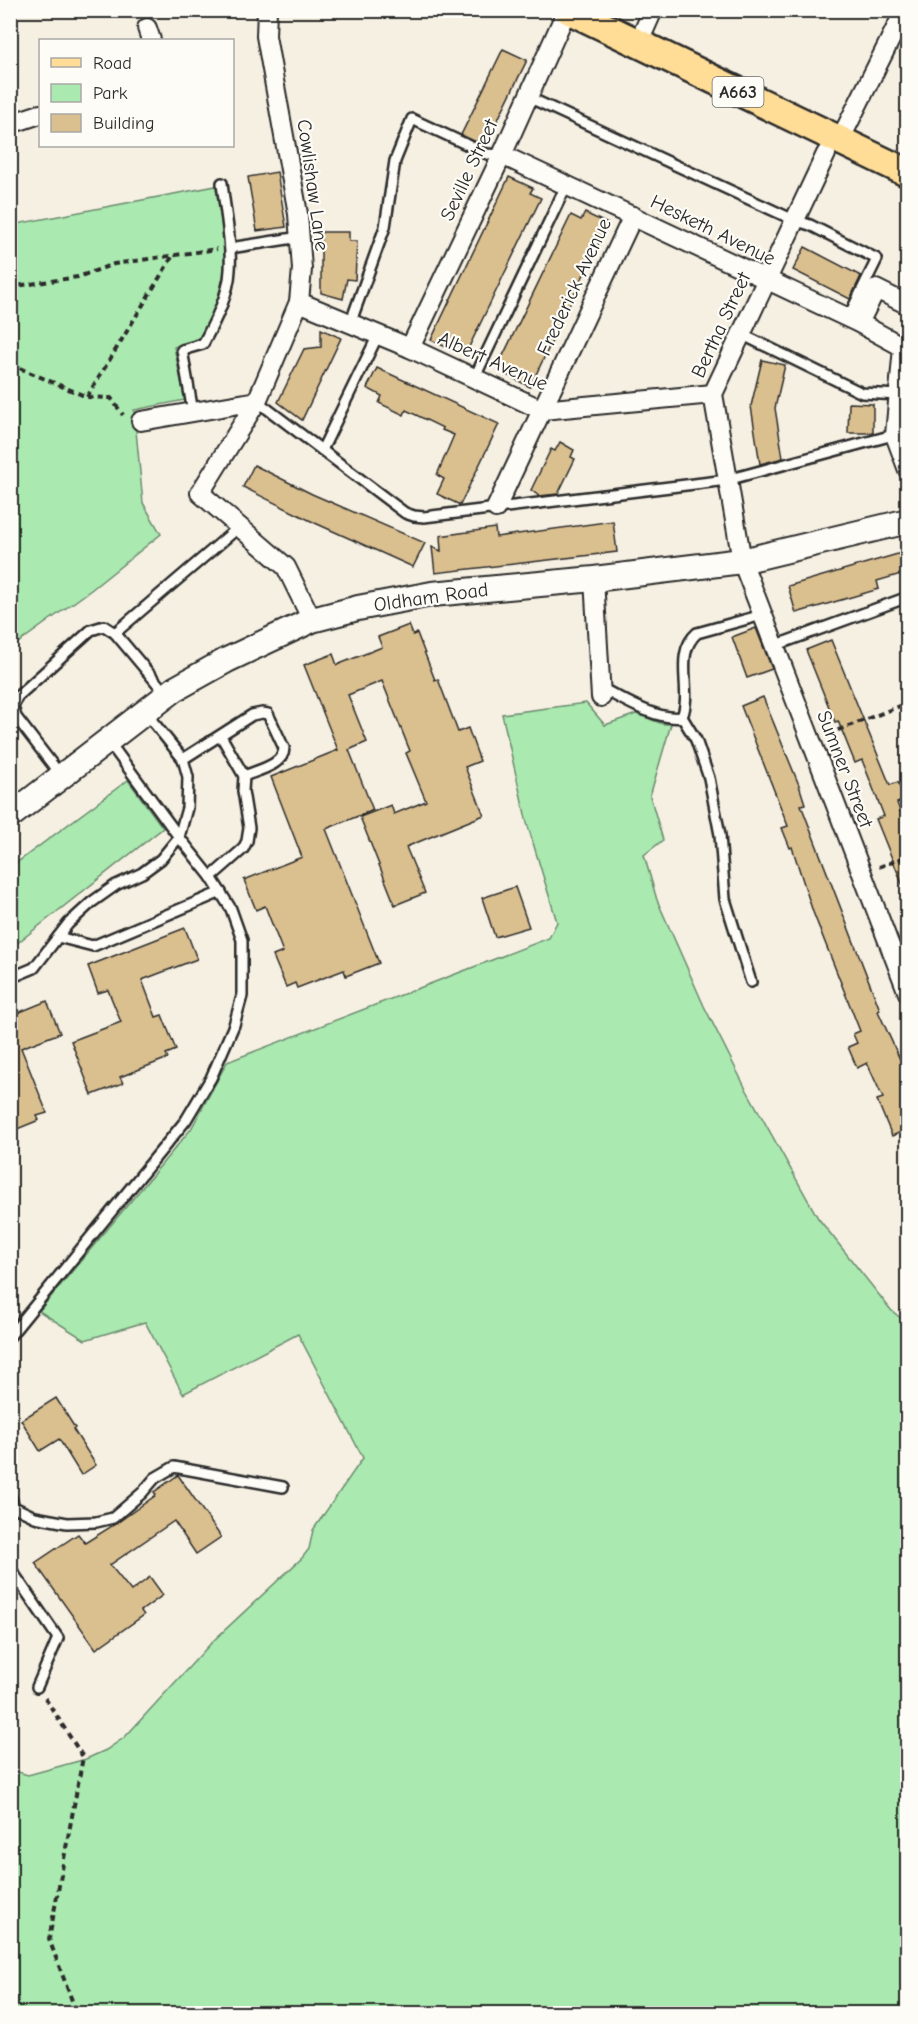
<svg xmlns="http://www.w3.org/2000/svg" width="918" height="2024" font-family="'Comic Neue',sans-serif">
<rect width="100%" height="100%" fill="#f6f0e2"/>
<filter id="ink" filterUnits="userSpaceOnUse"><feTurbulence type="fractalNoise" baseFrequency=".0167" numOctaves="2"/><feDisplacementMap in="SourceGraphic" scale="12" xChannelSelector="R" yChannelSelector="G"/><feConvolveMatrix kernelMatrix="1 2 1 2 8 2 1 2 1" color-interpolation-filters="sRGB"/></filter>
<g filter="url(#ink)">
<g fill="#aae9b0" stroke="#6a8a6e" stroke-width="1.5">
<polygon points="216,186 227,262 214,312 200,339 174,347 185,400 134,410 143,503 161,534 91,590 11,648 11,225"/>
<polygon points="586,703 605,725 636,714 663,724 671,724 650,796 663,840 644,855 657,900 704,1006 745,1087 818,1218 891,1310 903,1320 907,1316 907,2013 11,2013 11,1770 28,1775 86,1759 106,1750 125,1737 213,1641 302,1558 309,1549 313,1530 363,1458 298,1334 183,1394 145,1322 85,1340 39,1311 191,1129 227,1062 549,938 557,922 527,823 502,714"/>
<polygon points="128,780 163,828 11,948 11,867"/>
</g>
<g fill="#dabf8f" stroke="#2b2b2b" stroke-width="1.5">
<polygon points="503,49 527,60 485,146 461,135"/>
<polygon points="277,172 286,227 257,231 248,177"/>
<polygon points="509,177 533,188 530,193 541,198 468,349 457,344 454,351 431,340"/>
<polygon points="585,213 608,224 530,387 507,375 509,371 498,366 571,215 581,220"/>
<polygon points="321,232 349,232 349,241 357,241 355,280 347,279 343,299 321,293"/>
<polygon points="805,247 861,276 850,299 793,270"/>
<polygon points="321,329 341,338 302,420 278,402 304,349 321,347"/>
<polygon points="762,360 785,365 775,408 783,458 760,464 751,406"/>
<polygon points="377,368 499,424 460,505 437,494 444,479 437,475 454,435 442,430 443,428 406,410 404,415 379,403 382,396 367,388"/>
<polygon points="849,403 873,404 873,433 848,433"/>
<polygon points="560,442 574,450 571,457 575,459 558,494 539,496 531,490 551,449 555,451"/>
<polygon points="254,465 312,494 425,543 413,567 315,523 243,487"/>
<polygon points="613,521 617,552 435,573 432,547 441,551 440,536 495,528 496,537"/>
<polygon points="908,551 908,572 877,581 879,589 796,613 788,586"/>
<polygon points="409,625 413,635 417,633 435,680 438,679 458,732 468,728 480,761 465,767 484,815 406,847 425,893 395,905 360,817 391,805 394,814 426,801 406,753 410,751 382,681 348,695 367,742 349,750 373,810 326,829 379,963 346,976 344,970 297,988 295,983 286,987 273,956 283,952 265,906 256,910 244,880 302,857 271,777 338,750 304,665 333,654 337,665 382,647 378,637"/>
<polygon points="756,628 772,669 747,678 732,637"/>
<polygon points="831,640 890,785 898,782 905,800 897,803 908,832 908,898 876,819 884,816 862,760 855,763 838,721 835,722 806,650"/>
<polygon points="763,697 799,785 805,804 801,805 880,1010 878,1011 908,1077 908,1129 892,1136 877,1100 883,1098 867,1063 857,1068 848,1047 857,1043 853,1034 860,1031 813,912 792,847 790,848 782,828 788,826 741,706"/>
<polygon points="515,887 529,927 495,937 482,898"/>
<polygon points="185,928 197,959 142,980 156,1017 162,1015 176,1050 166,1054 168,1058 120,1077 123,1083 92,1095 71,1041 121,1022 108,990 98,993 88,966"/>
<polygon points="47,1001 60,1033 21,1048 47,1113 37,1116 39,1120 10,1132 10,1016"/>
<polygon points="56,1398 75,1428 73,1429 96,1465 81,1475 59,1439 40,1451 21,1420"/>
<polygon points="178,1475 221,1537 196,1554 174,1521 110,1565 131,1591 150,1577 163,1595 141,1611 144,1615 96,1649 35,1563 78,1534 85,1543 117,1523 156,1495 154,1492"/>
</g>
<g fill="none" stroke-linecap="round" stroke-linejoin="round">
<defs>
<g id="lane">
<polyline points="528,97 794,220 810,225 877,259 848,318"/>
<polyline points="230,248 300,237"/>
<polyline points="350,324 385,227 395,161 412,119 487,154 502,155"/>
<polyline points="741,334 862,393 899,395"/>
<polyline points="474,379 566,186"/>
<polyline points="257,401 405,513 414,516 424,517 727,480 908,431"/>
<path d="M193,412l-11,-62 21,-6c11,-21 26,-49 27,-74 2,-28 -5,-59 -8,-87"/>
<polyline points="322,450 378,335"/>
<polyline points="115,633 239,527"/>
<polyline points="774,646 908,597"/>
<path d="M601,688c22,11 56,33 81,29"/>
<polyline points="682,717 696,740 709,778 720,835 725,899 751,982"/>
<path d="M682,717c11,-27 -9,-63 15,-84l65,-18"/>
<path d="M183,759l69,-44 10,-2 6,1 16,34c0,17 -26,22 -40,28"/>
<polyline points="62,777 16,717 13,707 17,697 91,630 104,626 115,633 167,695"/>
<polyline points="211,877 243,849 247,841 249,828 243,791 244,776 221,736"/>
<polyline points="58,937 93,946 221,892"/>
<polyline points="10,978 34,968 68,924 92,902 116,885 142,873 161,859 179,837 187,808 188,777 183,759 145,712"/>
<polyline points="10,1336 186,1120 211,1078 234,1025 242,996 242,940 231,909 211,877 179,837 109,742"/>
<polyline points="10,1495 14,1507 10,1510"/>
<polyline points="14,1507 35,1517 67,1523 96,1522 113,1518 142,1493 155,1478 174,1467 283,1487"/>
<polyline points="10,1568 58,1638 37,1687"/>
</g>
<g id="street">
<polyline points="267,10 266,36 298,214 302,269 299,302 257,401 200,493 286,567 312,620"/>
<polyline points="147,28 151,40"/>
<polyline points="638,44 653,10"/>
<polyline points="10,124 40,114"/>
<polyline points="840,140 905,10"/>
<polyline points="826,154 713,394 742,561 908,993"/>
<polyline points="502,155 859,323 903,347 895,435 908,470"/>
<polyline points="299,302 410,348 542,410 713,394"/>
<polyline points="859,323 876,289 908,305"/>
<polyline points="410,348 502,155 567,10"/>
<polyline points="141,421 257,401"/>
<polyline points="496,508 633,216"/>
<polyline points="594,579 601,697"/>
</g>
<polyline id="secondary" points="10,816 175,689 227,660 312,620 358,608 432,594 594,579 742,561 908,521"/>
<polyline id="primary" points="569,10 908,173"/>
</defs>
<use href="#lane" stroke="#2b2b2b" stroke-width="14"/>
<use href="#street" stroke="#2b2b2b" stroke-width="22"/>
<use href="#secondary" stroke="#2b2b2b" stroke-width="28"/>
<use href="#primary" stroke="#2b2b2b" stroke-width="32"/>
<g stroke="#2b2b2b" stroke-width="4" stroke-dasharray="6 4.5" stroke-linecap="butt">
<polyline points="10,287 78,277 114,264 217,249"/>
<polyline points="10,364 87,397 111,398 123,415"/>
<polyline points="87,397 172,257"/>
<polyline points="828,734 908,703"/>
<polyline points="879,867 908,856"/>
<polyline points="45,1698 83,1757 49,1939 77,2014"/>
</g>
<use href="#lane" stroke="#fdfcf7" stroke-width="9"/>
<use href="#street" stroke="#fdfcf7" stroke-width="18"/>
<use href="#secondary" stroke="#fdfcf7" stroke-width="24"/>
<use href="#primary" stroke="#ffdd96" stroke-width="27"/>
</g>
</g>
<g text-anchor="middle" dominant-baseline="central" stroke-width="4.5" stroke-linejoin="round" paint-order="stroke">
<rect fill="#fdfcf7" stroke="#6a6a68" stroke-width="1.5" x="712.5" y="77" width="51" height="30" rx="4.5"/>
<g font-size="18" font-weight="bold" fill="#2b2b2b">
<text x="738" y="92">A663</text>
</g>
<g font-size="20" fill="#2b2b2b" stroke="#fdfcf7">
<text transform="translate(469 170) rotate(-65)">Seville Street</text>
<text transform="translate(313 185) rotate(82)">Cowlishaw Lane</text>
<text transform="translate(713 230) rotate(26)">Hesketh Avenue</text>
<text transform="translate(574 287) rotate(-65)">Frederick Avenue</text>
<text transform="translate(721 325) rotate(-65)">Bertha Street</text>
<text transform="translate(493 361) rotate(24)">Albert Avenue</text>
<text transform="translate(431 597) rotate(-8)">Oldham Road</text>
<text transform="translate(845 769) rotate(69)">Sumner Street</text>
</g>
</g>
<rect width="918" height="2024" fill="none" stroke="#fdfcf7" stroke-width="36"/>
<rect x="18" y="18" width="882" height="1988" fill="none" stroke="#2b2b2b" stroke-width="2" filter="url(#ink)"/>
<rect x="39" y="39" width="195" height="108" fill="#fdfcf7" stroke="#a9a8a5" stroke-width="1.5"/>
<rect x="51" y="58" width="30" height="9" fill="#ffdd96" stroke="#a9a8a5" stroke-width="1.5"/>
<text x="93" y="69" font-size="18" fill="#2b2b2b">Road</text>
<rect x="51" y="84" width="30" height="18" fill="#aae9b0" stroke="#a9a8a5" stroke-width="1.5"/>
<text x="93" y="99" font-size="18" fill="#2b2b2b">Park</text>
<rect x="51" y="114" width="30" height="18" fill="#dabf8f" stroke="#a9a8a5" stroke-width="1.5"/>
<text x="93" y="129" font-size="18" fill="#2b2b2b">Building</text>
</svg>
